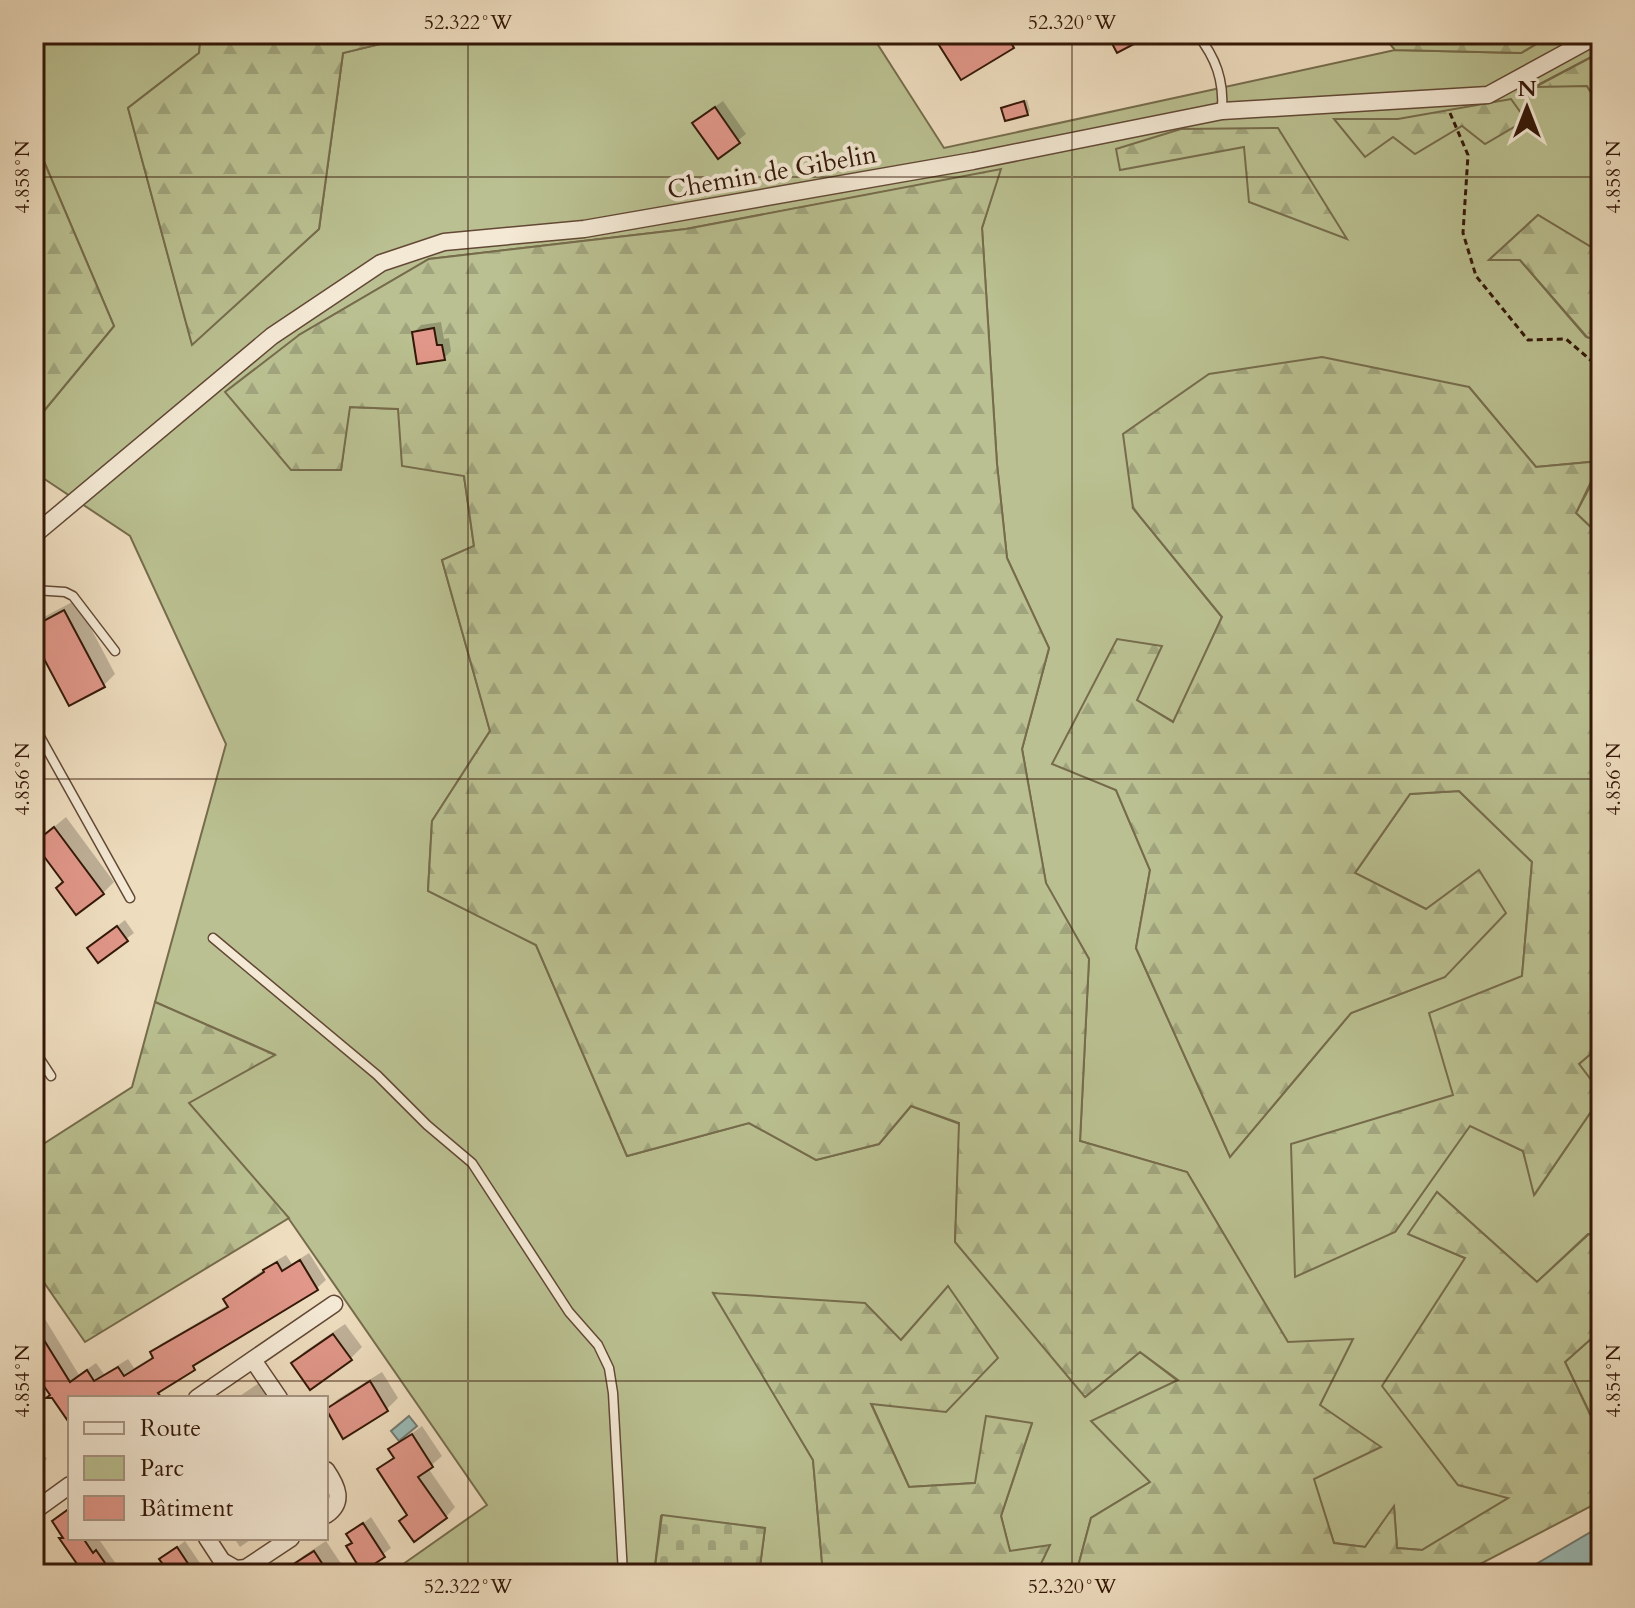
<svg xmlns="http://www.w3.org/2000/svg" width="1635" height="1608" font-family="Cardo,serif">
<defs>
<pattern id="forest-firs" width="22" height="20" patternUnits="userSpaceOnUse" patternTransform="scale(2)"><rect width="22" height="20" fill="#bac091"/><path d="M5 1l3.5 6h-7zM16 11l3.5 6h-7z" fill="#a0a47c"/></pattern>
<pattern id="cemetery-stones" width="16" height="16" patternUnits="userSpaceOnUse" patternTransform="scale(2)"><rect width="16" height="16" fill="#bac091"/><path d="M2 7V4a2 2 0 0 1 4 0v3zM10 15v-3a2 2 0 0 1 4 0v3z" fill="#a0a47c"/></pattern>
</defs>
<rect width="100%" height="100%" fill="#eeddbf"/>
<filter id="stains"><feTurbulence type="fractalNoise" baseFrequency=".0025" numOctaves="4"/><feColorMatrix values="0 0 0 0 .2 0 0 0 0 .09 0 0 0 0 .02 0 0 0 .5 -.17"/></filter>
<radialGradient id="worn" r=".72"><stop offset=".6" stop-color="#630" stop-opacity="0"/><stop offset="1" stop-color="#630" stop-opacity=".3"/></radialGradient>
<g fill="#bac091" stroke="#766c4c" stroke-width="2">
<polygon points="34,34 201,34 199,53 128,108 192,344 319,229 343,53 421,34 871,34 944,148 1395,50 1521,53 1553,34 1601,34 1601,52 1536,86 1587,86 1601,109 1601,253 1538,215 1490,259 1520,260 1586,337 1601,342 1601,461 1536,467 1469,387 1133,508 1222,617 1174,722 1136,700 1053,763 1116,790 1150,870 1136,948 1230,1157 1351,1013 1445,977 1426,909 1355,873 1410,794 1459,791 1532,862 1522,976 1453,1095 1395,1232 1470,1125 1523,1151 1535,1194 1601,1097 1601,1235 1588,1234 1537,1282 1437,1192 1409,1234 1465,1258 1509,1498 1422,1550 1397,1548 1394,1507 1365,1547 1334,1543 1313,1479 1319,1405 1288,1343 1187,1172 1080,1141 1089,959 1046,884 1022,749 1049,648 1007,558 997,464 982,228 1000,170 686,229 429,259 299,335 341,470 349,407 398,409 464,476 474,546 442,560 490,731 432,821 428,891 536,945 627,1156 749,1123 816,1160 879,1144 911,1106 960,1124 955,1242 1086,1396 1140,1352 1178,1381 1150,1482 1091,1518 1076,1574 1036,1574 1049,1546 1010,1552 1001,1516 1032,1423 975,1483 909,1487 871,1403 949,1286 900,1341 714,1293 813,1460 823,1574 759,1574 765,1528 661,1516 654,1574 453,1574 399,1567 487,1505 289,1219 188,1103 274,1054 155,1002 226,744 130,536 34,472 34,423 114,326 34,138"/>
<polygon points="1601,466 1601,537 1576,513"/>
<polygon points="1601,1045 1601,1093 1579,1064"/>
<polygon points="1601,1330 1601,1431 1599,1432 1565,1362"/>
</g>
<g fill="url(#forest-firs)" stroke="#766c4c" stroke-width="2">
<polygon points="201,34 421,34 343,53 319,229 192,345 128,108 199,53"/>
<polygon points="1381,34 1553,34 1521,53 1395,50"/>
<polygon points="1601,52 1601,109 1587,86 1535,87"/>
<polygon points="1511,99 1526,120 1485,144 1462,126 1415,154 1393,137 1365,157 1334,119 1398,119"/>
<polygon points="1278,128 1347,239 1249,202 1244,147 1120,170 1116,149 1181,129"/>
<polygon points="34,138 114,326 34,423"/>
<polygon points="1001,169 982,228 997,464 1007,558 1049,648 1022,749 1046,883 1089,959 1080,1141 1187,1172 1288,1342 1353,1339 1320,1405 1381,1447 1314,1479 1334,1543 1365,1547 1394,1506 1397,1548 1422,1550 1508,1498 1458,1485 1382,1386 1465,1258 1408,1234 1437,1192 1537,1282 1589,1234 1601,1235 1601,1330 1565,1362 1598,1431 1601,1431 1601,1501 1461,1574 1076,1574 1091,1518 1150,1482 1091,1421 1178,1380 1140,1352 1085,1397 955,1242 959,1123 911,1106 879,1144 816,1160 749,1123 627,1156 536,945 428,891 432,821 490,731 442,560 474,546 464,476 402,466 398,409 350,407 341,470 291,470 225,392 299,335 429,259 686,229"/>
<polygon points="1538,215 1601,253 1601,342 1587,337 1520,260 1489,260"/>
<polygon points="1322,357 1469,387 1536,467 1601,461 1576,513 1601,537 1601,1045 1579,1064 1601,1093 1601,1097 1534,1195 1523,1151 1470,1126 1395,1232 1295,1277 1291,1144 1453,1095 1429,1013 1522,976 1532,862 1459,791 1410,794 1355,873 1426,909 1479,870 1506,913 1445,977 1351,1013 1230,1157 1136,948 1150,870 1116,790 1052,764 1117,639 1162,646 1137,700 1173,722 1222,617 1133,508 1123,434 1209,374"/>
<polygon points="155,1002 275,1055 189,1103 289,1218 85,1342 34,1268 34,1150 132,1087"/>
<polygon points="948,1286 998,1358 946,1412 871,1404 909,1487 975,1483 986,1416 1032,1423 1001,1516 1010,1551 1050,1545 1036,1574 823,1574 813,1460 713,1293 865,1303 901,1340"/>
<polygon points="399,1567 453,1573 389,1574"/>
</g>
<polygon fill="url(#cemetery-stones)" stroke="#766c4c" stroke-width="2" points="662,1515 765,1528 759,1574 654,1574"/>
<g fill="#9abbb7" stroke="#717971" stroke-width="2">
<polygon points="409,1416 417,1426 399,1441 391,1431"/>
<polygon points="1601,1526 1601,1574 1519,1574"/>
</g>
<g fill="#0003">
<polygon points="938,34 1023,34 1024,35 1013,46"/>
<polygon points="1027,100 1030,111 1027,114 1003,108"/>
<polygon points="723,101 746,134 718,156 702,116"/>
<polygon points="441,322 444,339 449,338 451,351 444,358 414,332 421,325"/>
<polygon points="76,600 115,674 104,685 70,704 34,636 34,626 42,618"/>
<polygon points="66,817 114,882 103,893 65,882 36,842"/>
<polygon points="125,920 134,933 98,960 89,948"/>
<polygon points="309,1253 326,1280 317,1288 202,1359 150,1398 70,1398 70,1420 40,1376 34,1379 34,1319 42,1314 79,1375 96,1363 104,1374 128,1359 134,1368 154,1356 152,1352 161,1344 228,1305 225,1299 234,1291 274,1262 286,1255 292,1264"/>
<polygon points="345,1324 362,1347 351,1358 293,1364 304,1352"/>
<polygon points="382,1372 398,1398 387,1409 344,1436 327,1410 338,1399"/>
<polygon points="259,1383 269,1398 237,1398"/>
<polygon points="422,1426 442,1456 428,1468 455,1507 446,1517 409,1514 379,1469 395,1456 391,1449"/>
<polygon points="34,1440 47,1459 34,1470"/>
<polygon points="70,1508 70,1538 98,1538 123,1574 88,1574 58,1532"/>
<polygon points="371,1517 391,1548 363,1569 349,1534"/>
<polygon points="234,1538 253,1538 240,1547"/>
<polygon points="185,1541 206,1572 204,1574 172,1574 162,1559"/>
<polygon points="326,1541 348,1574 296,1574 292,1567 303,1556"/>
</g>
<g fill="#e19789" stroke="#331707" stroke-width="2">
<polygon points="932,34 1006,34 1014,48 961,80"/>
<polygon points="1107,34 1153,34 1117,53"/>
<polygon points="1024,101 1028,115 1005,121 1001,108"/>
<polygon points="715,107 740,143 718,159 692,123"/>
<polygon points="434,328 437,345 442,345 445,360 417,364 412,332"/>
<polygon points="64,610 105,687 69,706 34,640 34,626"/>
<polygon points="54,827 104,894 76,915 56,888 63,882 34,843"/>
<polygon points="117,926 128,941 98,963 87,948"/>
<polygon points="300,1260 318,1290 193,1366 195,1370 158,1393 162,1398 70,1398 70,1424 52,1398 46,1398 50,1395 39,1379 34,1382 34,1324 70,1382 87,1370 94,1381 118,1367 124,1376 153,1358 150,1352 228,1307 223,1299 264,1272 263,1270 277,1262 282,1271"/>
<polygon points="333,1334 352,1360 310,1390 291,1363"/>
<polygon points="370,1381 388,1411 343,1439 326,1409"/>
<polygon points="412,1434 433,1467 418,1477 447,1518 414,1542 399,1521 407,1515 377,1469 394,1458 388,1449"/>
<polygon points="70,1508 70,1538 83,1538 93,1553 96,1550 105,1563 102,1565 108,1574 84,1574 59,1538 63,1538 52,1521"/>
<polygon points="363,1523 385,1557 362,1572 346,1546 352,1543 346,1534"/>
<polygon points="177,1547 195,1574 170,1574 159,1559"/>
<polygon points="314,1551 329,1574 278,1574"/>
</g>
<g fill="none" stroke-linecap="round" stroke-linejoin="round">
<defs>
<g id="lane">
<path d="M1197,34c19,24 27,46 25,77"/>
<polyline points="34,590 65,592 73,596 115,651"/>
<polyline points="34,726 130,898"/>
<polyline points="213,938 377,1075 427,1125 472,1163 569,1312 598,1345 609,1368 613,1393 623,1574"/>
<polyline points="34,1050 51,1076"/>
</g>
<g id="street">
<polyline points="34,535 272,336 381,263 444,242 584,229 973,161 1222,111 1488,95 1587,41 1594,34"/>
<polyline points="253,1360 279,1398"/>
<polyline points="197,1398 334,1304"/>
<path d="M326,1470c11,16 19,32 0,45"/>
<polyline points="34,1511 70,1485"/>
<polyline points="207,1538 222,1561 236,1569 246,1568 291,1538"/>
</g>
</defs>
<use href="#lane" stroke="#624835" stroke-width="11"/>
<use href="#street" stroke="#624835" stroke-width="19"/>
<polyline stroke="#331707" stroke-width="3" stroke-dasharray="6 4" stroke-linecap="butt" points="1450,113 1468,155 1463,233 1476,276 1528,340 1566,339 1601,369"/>
<use href="#lane" stroke="#f4e9d5" stroke-width="8"/>
<use href="#street" stroke="#f4e9d5" stroke-width="16"/>
</g>
<path fill="none" stroke="#331707" stroke-width="2" stroke-opacity="0.45" d="M468,34v1540M1072,34v1540M34,177h1567M34,779h1567M34,1381h1567"/>
<g text-anchor="middle" dominant-baseline="central" stroke-width="8" stroke-linejoin="round" paint-order="stroke">
<g font-size="26" fill="#331707" stroke="#f4e9d5">
<text transform="translate(772 172) rotate(-10)">Chemin de Gibelin</text>
</g>
</g>
<rect width="1635" height="1608" fill="none" stroke="#eeddbf" stroke-width="88"/>
<rect x="68" y="1396" width="260" height="144" fill="#f4e9d5" stroke="#a79583" stroke-width="2"/>
<rect x="84" y="1422" width="40" height="12" fill="#f4e9d5" stroke="#a79583" stroke-width="2"/>
<text x="140" y="1436" font-size="24" fill="#331707">Route</text>
<rect x="84" y="1456" width="40" height="24" fill="#bac091" stroke="#a79583" stroke-width="2"/>
<text x="140" y="1476" font-size="24" fill="#331707">Parc</text>
<rect x="84" y="1496" width="40" height="24" fill="#e19789" stroke="#a79583" stroke-width="2"/>
<text x="140" y="1516" font-size="24" fill="#331707">Bâtiment</text>
<g transform="translate(1527 108)" stroke="#f4e9d5" stroke-width="6" paint-order="stroke">
<path d="M0-6L14 30L0 20L-14 30Z" fill="#331707"/>
<text y="-12" font-size="22" font-weight="bold" text-anchor="middle" fill="#331707">N</text>
</g>
<rect x="44" y="44" width="1547" height="1520" fill="none" stroke="#331707" stroke-width="3"/>
<g font-size="20" text-anchor="middle" fill="#331707">
<text x="468" y="29">52.322°W</text>
<text x="1072" y="29">52.320°W</text>
<text transform="translate(22 177) rotate(-90)" y="7">4.858°N</text>
<text transform="translate(1613 177) rotate(-90)" y="7">4.858°N</text>
<text transform="translate(22 779) rotate(-90)" y="7">4.856°N</text>
<text transform="translate(1613 779) rotate(-90)" y="7">4.856°N</text>
<text transform="translate(22 1381) rotate(-90)" y="7">4.854°N</text>
<text transform="translate(1613 1381) rotate(-90)" y="7">4.854°N</text>
<text x="468" y="1593">52.322°W</text>
<text x="1072" y="1593">52.320°W</text>
</g>
<rect width="100%" height="100%" filter="url(#stains)"/>
<rect width="100%" height="100%" fill="url(#worn)"/>
</svg>
